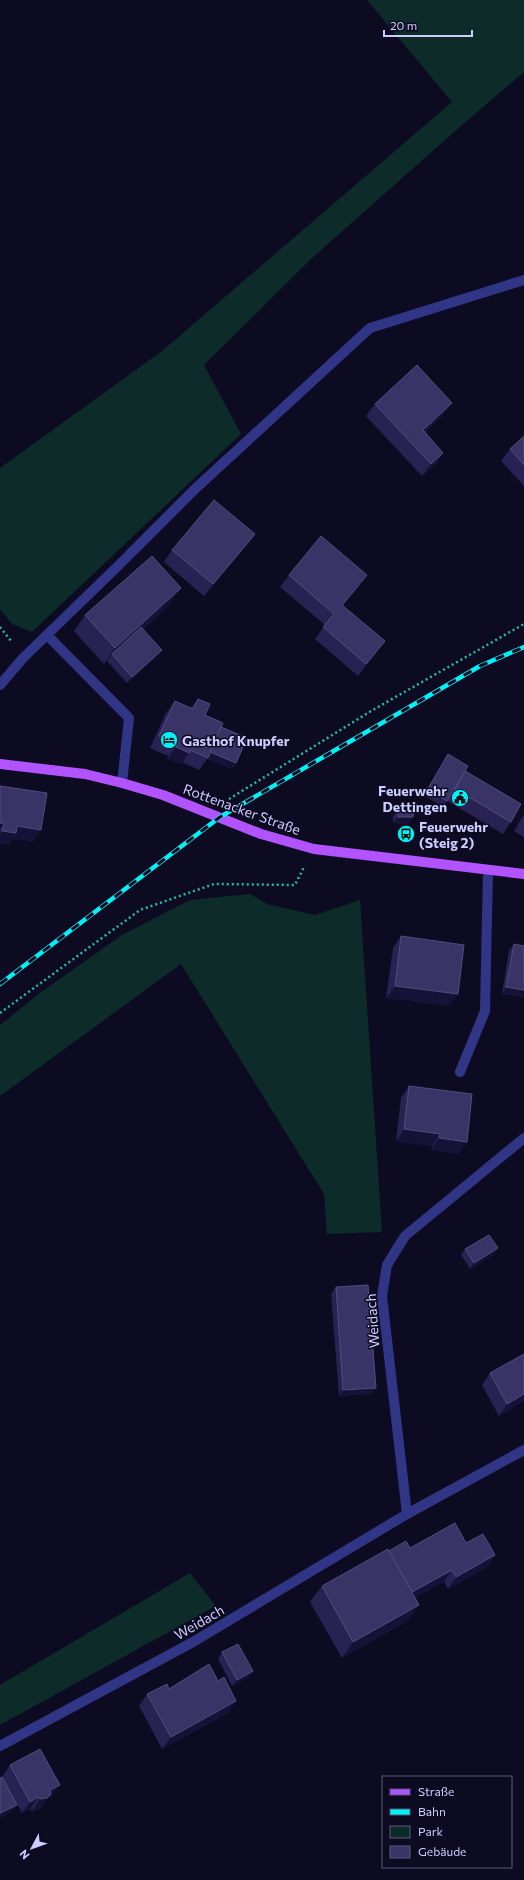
<svg xmlns="http://www.w3.org/2000/svg" width="524" height="1880" font-family="Commissioner,sans-serif">
<rect width="100%" height="100%" fill="#0d0b22"/>
<g fill="#0d2c29">
<polygon points="367,0 524,0 524,72 462,125 311,259 204,365 241,434 32,632 12,624 0,609 0,468 162,351 452,102"/>
<polygon points="250,894 267,904 315,915 360,900 382,1232 327,1234 324,1194 181,964 0,1096 0,1025 40,993 122,935 190,900"/>
<polygon points="190,1573 216,1606 0,1725 0,1685"/>
</g>
<g fill="none" stroke-linecap="round" stroke-linejoin="round">
<g stroke="#21bda8" stroke-width="2.5" stroke-dasharray="2 3" stroke-linecap="butt">
<polyline points="0,627 11,641"/>
<polyline points="229,799 371,711 524,624"/>
<polyline points="0,1013 140,910 214,884 295,885 304,867"/>
</g>
<g stroke="#313586" stroke-width="10">
<polyline points="47,635 129,718 122,783"/>
<polyline points="0,685 23,658 117,567 195,489 370,328 524,280"/>
<polyline points="460,1072 485,1011 488,870"/>
<polyline points="407,1514 524,1450"/>
<polyline points="0,1746 193,1642 407,1514 382,1296 387,1265 405,1236 524,1138"/>
</g>
<polyline stroke="#b153ff" stroke-width="10" points="0,764 85,774 122,783 163,795 261,834 314,849 524,874"/>
<defs>
<polyline id="rail" points="0,984 220,817 480,666 524,647"/>
</defs>
<use href="#rail" stroke="#00f2f7" stroke-width="4.5"/>
<use href="#rail" stroke="#0d0b22" stroke-width="3" stroke-dasharray="9" stroke-linecap="butt"/>
</g>
<g fill="#272252">
<polygon points="375,404 443,415 425,432 443,453 435,465 422,476 366,416"/>
<polygon points="524,436 524,486 501,461 510,449"/>
<polygon points="255,534 246,546 204,596 164,562 172,550"/>
<polygon points="289,575 359,587 343,606 376,653 358,676 315,639 325,625 280,587"/>
<polygon points="170,604 143,629 157,656 127,683 107,661 104,664 74,631 85,615"/>
<polygon points="198,699 205,715 221,727 236,763 232,769 207,759 199,770 182,762 181,764 167,759 168,756 150,748 166,713 175,701 191,708"/>
<polygon points="448,754 463,774 511,822 503,834 447,801 443,807 423,795 444,761"/>
<polygon points="0,786 33,842 12,839 8,845 0,843"/>
<polygon points="398,809 413,817 408,824 393,823 393,816"/>
<polygon points="524,814 524,837 514,831"/>
<polygon points="401,936 450,1006 386,998 393,948"/>
<polygon points="514,944 524,997 502,994 509,950"/>
<polygon points="409,1086 467,1142 458,1154 431,1150 432,1146 396,1141 401,1098"/>
<polygon points="465,1249 493,1255 470,1269 461,1255"/>
<polygon points="336,1287 376,1388 371,1394 339,1396 331,1294"/>
<polygon points="524,1354 524,1401 499,1416 482,1385 490,1373"/>
<polygon points="466,1543 495,1555 487,1567 448,1589 444,1582 415,1598 408,1621 342,1658 310,1602 322,1586 410,1548"/>
<polygon points="222,1652 249,1677 232,1686 218,1659"/>
<polygon points="169,1689 228,1713 162,1749 139,1706 147,1694"/>
<polygon points="10,1765 52,1796 47,1799 42,1806 38,1810 32,1811 30,1809 22,1813 7,1786 17,1805 12,1811 0,1818 0,1778 2,1777"/>
</g>
<g fill="#151137">
<polygon points="452,403 443,415 414,442 423,430"/>
<polygon points="443,453 435,465 422,476 431,464"/>
<polygon points="255,534 246,546 204,596 213,584"/>
<polygon points="367,575 359,587 334,617 342,605"/>
<polygon points="181,588 170,604 113,656 112,654 107,661 104,664 115,648"/>
<polygon points="385,641 376,653 358,676 366,664"/>
<polygon points="162,650 157,656 127,683 132,677"/>
<polygon points="176,747 189,753 181,764 167,759"/>
<polygon points="209,751 236,763 232,769 207,759"/>
<polygon points="398,817 413,817 408,824 393,823"/>
<polygon points="0,823 4,824 0,829"/>
<polygon points="17,826 41,830 33,842 12,839 8,845 0,843 0,834 2,831"/>
<polygon points="395,986 458,994 450,1006 386,998"/>
<polygon points="506,987 524,990 524,997 502,994"/>
<polygon points="404,1129 440,1134 432,1146 396,1141"/>
<polygon points="439,1138 467,1142 458,1154 431,1150"/>
<polygon points="498,1248 493,1255 470,1269 474,1263"/>
<polygon points="376,1388 371,1394 339,1396 343,1390"/>
<polygon points="524,1394 524,1401 499,1416 507,1404"/>
<polygon points="495,1555 487,1567 448,1589 456,1577"/>
<polygon points="452,1570 444,1582 400,1607 408,1595"/>
<polygon points="419,1605 408,1621 342,1658 353,1642"/>
<polygon points="253,1671 249,1677 232,1686 237,1680"/>
<polygon points="236,1701 228,1713 162,1749 171,1737"/>
<polygon points="60,1785 52,1796 47,1799 42,1806 38,1810 32,1811 40,1799 50,1790"/>
<polygon points="38,1797 30,1809 22,1813 30,1802"/>
<polygon points="17,1805 12,1811 0,1818 0,1813"/>
</g>
<g fill="#393465" stroke="#504c7d">
<polygon points="417,365 452,403 423,430 443,453 431,464 375,404"/>
<polygon points="524,436 524,465 510,449"/>
<polygon points="214,500 255,534 213,584 172,550"/>
<polygon points="321,536 367,575 342,605 385,641 366,664 323,627 334,614 289,575"/>
<polygon points="152,556 181,588 115,648 85,615"/>
<polygon points="141,627 162,650 132,677 112,654"/>
<polygon points="198,699 210,704 205,715 223,723 208,758 190,750 189,753 176,747 177,744 159,736 175,701 193,709"/>
<polygon points="221,727 247,738 236,763 210,752"/>
<polygon points="448,754 468,766 447,801 428,789"/>
<polygon points="465,771 521,804 511,822 455,789"/>
<polygon points="0,786 47,793 41,830 17,826 16,833 2,831 4,824 0,823"/>
<polygon points="398,809 414,810 413,817 398,817"/>
<polygon points="401,936 464,945 458,994 395,986"/>
<polygon points="514,944 524,946 524,990 506,987"/>
<polygon points="409,1086 472,1094 467,1142 439,1138 440,1134 404,1129"/>
<polygon points="489,1235 498,1248 474,1263 465,1249"/>
<polygon points="368,1285 376,1388 343,1390 336,1287"/>
<polygon points="524,1354 524,1394 507,1404 490,1373"/>
<polygon points="455,1523 466,1543 483,1534 495,1555 456,1577 452,1570 412,1592 389,1551 406,1541 410,1548"/>
<polygon points="388,1549 419,1605 353,1642 322,1586"/>
<polygon points="238,1644 253,1671 237,1680 222,1652"/>
<polygon points="209,1664 218,1681 224,1677 236,1701 171,1737 147,1694 167,1684 169,1689"/>
<polygon points="40,1749 60,1785 50,1790 51,1794 47,1798 40,1799 38,1797 30,1802 10,1765"/>
<polygon points="2,1777 17,1805 0,1813 0,1778"/>
</g>
<defs>
<symbol id="hotel-disc" viewBox="-11 -11 22 22"><circle r="9.5" fill="#00f2f7" stroke="#0d0b22"/><path d="M-6-4.5h1.5V1H6V5H4.5V3h-9V5H-6ZM-4 0a1.8 1.8 0 1 1 3.6 0ZM.5 0V-2.5h3Q6-2.5 6 0Z" fill="#111"/></symbol>
<symbol id="civic-disc" viewBox="-11 -11 22 22"><circle r="9.5" fill="#00f2f7" stroke="#0d0b22"/><path d="M-.6-6.5H3V-4.5H.6V-3L4-1V1h2V6H-6V1h2V-1L-.6-3ZM-1.2 2.5V6h2.4V2.5Z" fill="#111"/></symbol>
<symbol id="bus-disc" viewBox="-11 -11 22 22"><circle r="9.5" fill="#00f2f7" stroke="#0d0b22"/><path d="M-5-6H5V4H4V6H2V4H-2V6H-4V4H-5ZM-3.5-4V0h7V-4ZM-3.5 1.2v1.5H-2V1.2ZM2 1.2v1.5H3.5V1.2Z" fill="#111"/></symbol>
</defs>
<g fill-rule="evenodd">
<use href="#hotel-disc" x="159" y="730" width="20" height="20"/>
<use href="#civic-disc" x="450" y="788" width="20" height="20"/>
<use href="#bus-disc" x="396" y="824" width="20" height="20"/>
</g>
<g text-anchor="middle" dominant-baseline="central" stroke-width="3" stroke-linejoin="round" paint-order="stroke">
<g font-size="14" font-weight="bold" fill="#cdccff" stroke="#0d0b22" text-anchor="start">
<text x="182" y="740">Gasthof Knupfer</text>
<text x="447" y="790" text-anchor="end">Feuerwehr<tspan x="447" dy="16">Dettingen</tspan></text>
<text x="419" y="826">Feuerwehr<tspan x="419" dy="16">(Steig 2)</tspan></text>
</g>
<g font-size="14" fill="#cdccff" stroke="#0d0b22">
<text transform="translate(242 809) rotate(20)">Rottenacker Straße</text>
<text transform="translate(372 1321) rotate(-94)">Weidach</text>
<text transform="translate(199 1622) rotate(-30)">Weidach</text>
</g>
</g>
<rect x="382" y="1776" width="130" height="92" fill="#0d0b22" stroke="#5a587a"/>
<rect x="390" y="1789" width="20" height="6" fill="#b153ff" stroke="#5a587a"/>
<text x="418" y="1796" font-size="12" fill="#cdccff">Straße</text>
<rect x="390" y="1809" width="20" height="6" fill="#00f2f7" stroke="#5a587a"/>
<text x="418" y="1816" font-size="12" fill="#cdccff">Bahn</text>
<rect x="390" y="1826" width="20" height="12" fill="#0d2c29" stroke="#5a587a"/>
<text x="418" y="1836" font-size="12" fill="#cdccff">Park</text>
<rect x="390" y="1846" width="20" height="12" fill="#393465" stroke="#5a587a"/>
<text x="418" y="1856" font-size="12" fill="#cdccff">Gebäude</text>
<g transform="translate(32 1848) rotate(229)" stroke="#0d0b22" stroke-width="3" paint-order="stroke">
<path d="M0-3L7 15L0 10L-7 15Z" fill="#cdccff"/>
<text y="-6" font-size="11" font-weight="bold" text-anchor="middle" fill="#cdccff">N</text>
</g>
<path d="M384 30v6h88v-6" fill="none" stroke="#cdccff" stroke-width="2"/>
<text x="390" y="30" font-size="12" fill="#cdccff" stroke="#0d0b22" stroke-width="3" paint-order="stroke">20 m</text>
</svg>
